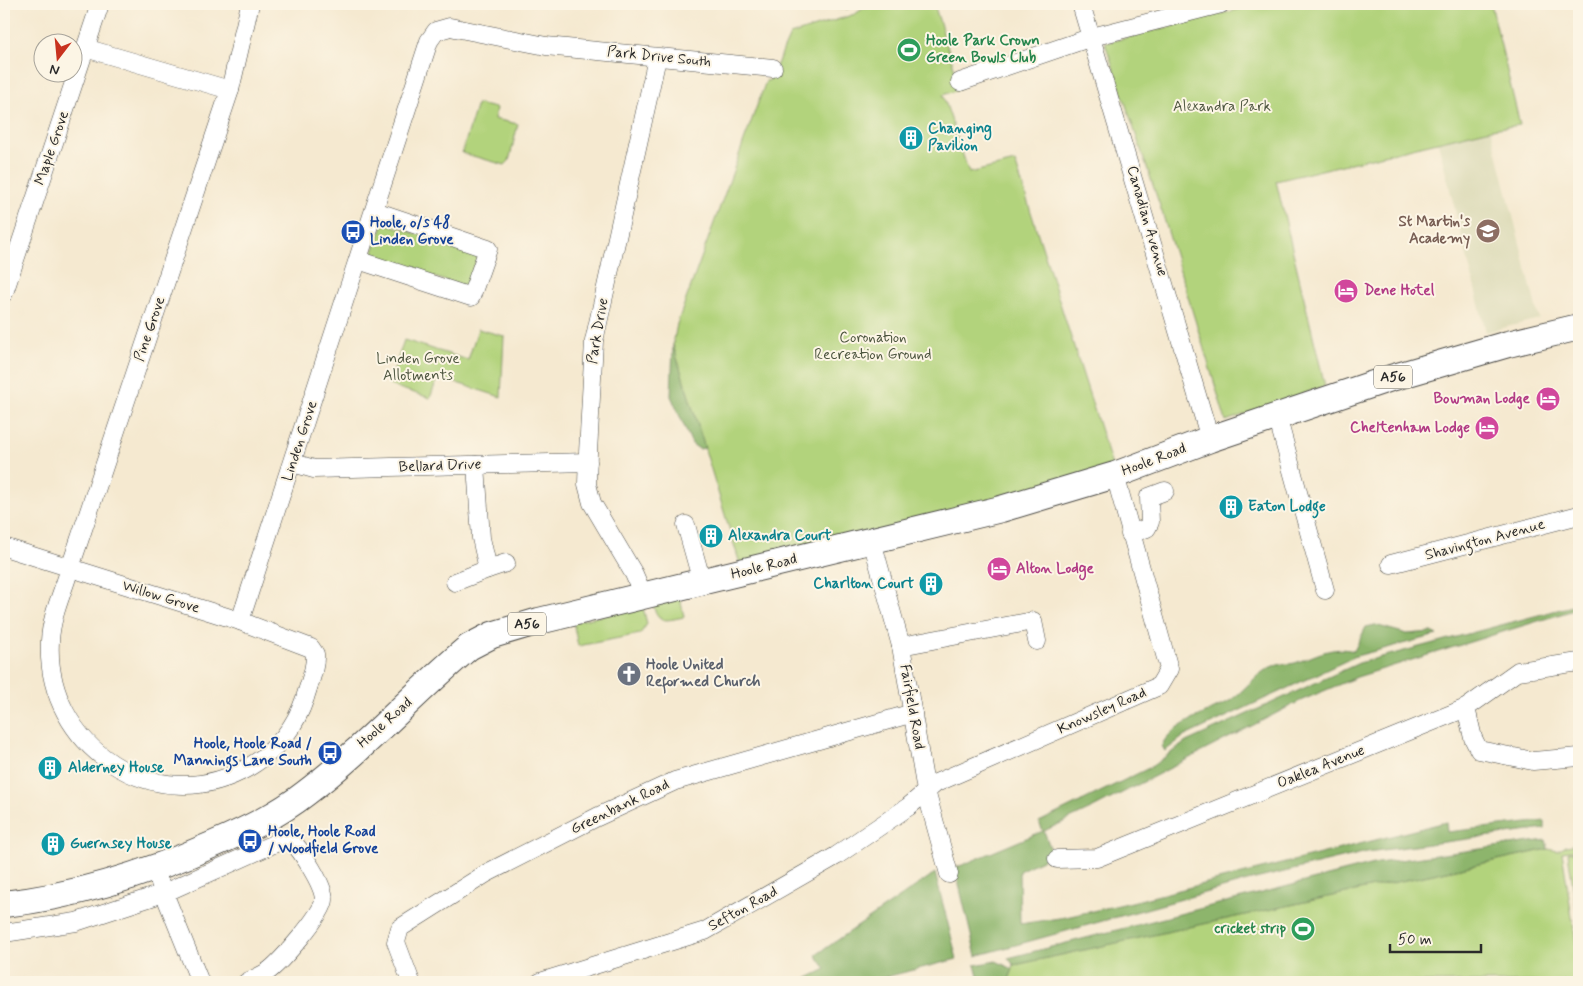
<svg xmlns="http://www.w3.org/2000/svg" width="1583" height="986" font-family="Mynerve,sans-serif">
<rect width="100%" height="100%" fill="#fcf5e5"/>
<filter id="ink" filterUnits="userSpaceOnUse"><feTurbulence type="fractalNoise" baseFrequency=".02" numOctaves="2"/><feDisplacementMap in="SourceGraphic" scale="10" xChannelSelector="R" yChannelSelector="G"/><feConvolveMatrix kernelMatrix="1 2 1 2 8 2 1 2 1" color-interpolation-filters="sRGB"/></filter>
<filter id="wash" filterUnits="userSpaceOnUse"><feTurbulence type="fractalNoise" baseFrequency=".0096" numOctaves="4" result="noise"/><feDisplacementMap in="SourceGraphic" scale="20" xChannelSelector="R" yChannelSelector="G"/><feGaussianBlur stdDeviation="1.12" result="paint"/><feColorMatrix in="noise" values="0 0 0 0 0 0 0 0 0 0 0 0 0 0 0 0 0 1.4 0 .05"/><feComposite in="paint" operator="in"/></filter>
<g filter="url(#wash)">
<rect width="100%" height="100%" fill="#f5e9d0"/>
<polygon fill="#dfddbb" points="1491,129 1539,319 1486,332 1438,142"/>
<g fill="#b2d37c" stroke="#6e7f54">
<polygon points="751,4 854,4 847,9 810,5"/>
<polygon points="881,4 934,4 961,89 943,95 969,173 1015,162 1115,475 740,564 673,345 677,324 766,81 770,80 790,35 855,14 864,8"/>
<polygon points="1260,4 1491,4 1520,125 1491,129 1276,181 1325,386 1226,421 1162,212 1105,43"/>
<polygon points="477,104 496,108 494,119 518,124 509,161 505,165 462,153"/>
<polygon points="384,223 475,253 477,258 468,284 462,286 373,258 372,254"/>
<polygon points="478,329 504,336 501,397 438,377 430,398 389,385 404,340 468,360"/>
<path d="M680,598l4,19c-17,3 -25,8 -31,-12z"/>
<polygon points="643,607 647,624 640,634 578,646 573,622"/>
<polygon points="1579,844 1579,850 1562,852 1579,963 1579,982 1008,982 1014,965 1548,849 1558,851 1566,846"/>
<polygon points="1579,851 1579,913 1577,913 1568,853"/>
</g>
<g fill="#8db56c" stroke="#5c704c">
<polygon points="673,345 676,355 705,448 699,449 692,444 671,396"/>
<polygon points="1576,605 1577,609 1357,677 1300,701 1093,808 1044,831 1051,850 1042,860 1019,871 1020,924 1066,917 1132,902 1446,822 1447,832 1545,821 1545,829 1367,852 1251,880 976,956 955,868 1043,831 1039,822 1151,767 1186,742 1359,663"/>
<path d="M1375,625l32,9 24,-2 6,3 -81,21 -173,81 -18,14 -3,-5c6,-21 51,-34 69,-46 13,-9 24,-25 38,-32 8,-5 18,-3 26,-5 20,-7 37,-18 59,-12l12,-24z"/>
<polygon points="1546,840 1548,849 1020,964 1014,965 1008,958 1378,863"/>
<polygon points="935,873 957,959 866,982 799,982 826,969 816,955"/>
<polygon points="996,961 1013,969 1008,982 980,982 975,965"/>
</g>
</g>
<g filter="url(#ink)">
<g fill="none" stroke-linecap="round" stroke-linejoin="round">
<defs>
<g id="minor">
<polyline points="1081,4 1210,439"/>
<polyline points="85,48 230,90"/>
<polyline points="960,82 1092,37 1221,4"/>
<polyline points="358,260 471,297 488,249 375,211"/>
<polyline points="4,293 100,4"/>
<polyline points="1277,416 1325,590"/>
<polyline points="293,463 314,469 588,462"/>
<polyline points="476,465 481,538 488,569 506,563"/>
<polyline points="686,525 702,582"/>
<polyline points="1130,534 1147,528 1150,522 1149,497 1165,491"/>
<polyline points="872,541 901,646 926,791 949,874"/>
<path d="M4,547l236,74 71,27 4,6c1,14 -6,30 -10,44 -10,30 -29,53 -56,69 -93,54 -205,-21 -199,-126 1,-25 13,-49 20,-73l160,-478 20,-86"/>
<polyline points="1391,564 1579,515"/>
<polyline points="455,582 488,569"/>
<polyline points="643,595 634,574 592,503 587,484 588,453 594,341 657,58"/>
<polyline points="240,621 429,41 436,31 450,27 546,46 773,68"/>
<polyline points="901,646 1033,621 1037,641"/>
<polyline points="1466,708 1473,738 1479,750 1533,761 1579,757"/>
<polyline points="1057,859 1097,858 1466,708 1518,671 1579,662"/>
<polyline points="160,883 200,982"/>
<path d="M4,933l72,-11 88,-29 116,-52 11,-1c10,10 33,45 33,60 0,13 -45,64 -57,72 -6,4 -14,7 -20,10"/>
<polyline points="411,982 396,942 400,928 487,873 597,817 675,781 913,713"/>
<polyline points="540,982 705,931 836,856 908,807 936,783 1159,686 1169,669 1115,475"/>
</g>
<path id="highway" d="M4,904c73,-8 142,-30 210,-60 32,-14 64,-29 92,-51 58,-44 107,-99 163,-146l23,-12 47,-14 462,-112 114,-34 95,-36 181,-61 117,-34 71,-17"/>
</defs>
<use href="#minor" stroke="#494844" stroke-width="19"/>
<use href="#highway" stroke="#494844" stroke-width="28"/>
<use href="#minor" stroke="#fff" stroke-width="18"/>
<use href="#highway" stroke="#fff" stroke-width="26"/>
</g>
</g>
<defs>
<symbol id="stadium-disc" viewBox="-11 -11 22 22"><circle r="9.5" fill="#2e9e5b" stroke="#fcf5e5"/><path d="M0-5a6.5 5 0 1 0 0 10a6.5 5 0 1 0 0-10ZM-3.5-1.8h7v3.6h-7Z" fill="#fff"/></symbol>
<symbol id="building-disc" viewBox="-11 -11 22 22"><circle r="9.5" fill="#0f9aa8" stroke="#fcf5e5"/><path d="M-4-6H4V6H1V3H-1V6H-4ZM-2.5-4.3h1.7v1.8h-1.7ZM.8-4.3h1.7v1.8H.8ZM-2.5-1h1.7V.8h-1.7ZM.8-1h1.7V.8H.8Z" fill="#fff"/></symbol>
<symbol id="school-disc" viewBox="-11 -11 22 22"><circle r="9.5" fill="#8d6e63" stroke="#fcf5e5"/><path d="M0-5L7-2L0 1L-7-2ZM-4 1L0 2.5L4 1V4Q0 6-4 4Z" fill="#fff"/></symbol>
<symbol id="bus-disc" viewBox="-11 -11 22 22"><circle r="9.5" fill="#1a4fb4" stroke="#fcf5e5"/><path d="M-5-6H5V4H4V6H2V4H-2V6H-4V4H-5ZM-3.5-4V0h7V-4ZM-3.5 1.2v1.5H-2V1.2ZM2 1.2v1.5H3.5V1.2Z" fill="#fff"/></symbol>
<symbol id="hotel-disc" viewBox="-11 -11 22 22"><circle r="9.5" fill="#d1479c" stroke="#fcf5e5"/><path d="M-6-4.5h1.5V1H6V5H4.5V3h-9V5H-6ZM-4 0a1.8 1.8 0 1 1 3.6 0ZM.5 0V-2.5h3Q6-2.5 6 0Z" fill="#fff"/></symbol>
<symbol id="church-disc" viewBox="-11 -11 22 22"><circle r="9.5" fill="#6b7280" stroke="#fcf5e5"/><path d="M-1.2-6h2.4v3.5h3.3v2.4h-3.3V6h-2.4V-.1h-3.3v-2.4h3.3Z" fill="#fff"/></symbol>
</defs>
<g fill-rule="evenodd">
<use href="#stadium-disc" x="895" y="36" width="28" height="28"/>
<use href="#building-disc" x="897" y="124" width="28" height="28"/>
<use href="#school-disc" x="1474" y="217" width="28" height="28"/>
<use href="#bus-disc" x="339" y="218" width="28" height="28"/>
<use href="#hotel-disc" x="1332" y="277" width="28" height="28"/>
<use href="#hotel-disc" x="1534" y="385" width="28" height="28"/>
<use href="#hotel-disc" x="1473" y="414" width="28" height="28"/>
<use href="#building-disc" x="1217" y="493" width="28" height="28"/>
<use href="#building-disc" x="697" y="522" width="28" height="28"/>
<use href="#hotel-disc" x="985" y="555" width="28" height="28"/>
<use href="#building-disc" x="917" y="570" width="28" height="28"/>
<use href="#church-disc" x="615" y="660" width="28" height="28"/>
<use href="#bus-disc" x="316" y="739" width="28" height="28"/>
<use href="#building-disc" x="36" y="754" width="28" height="28"/>
<use href="#bus-disc" x="236" y="827" width="28" height="28"/>
<use href="#building-disc" x="39" y="830" width="28" height="28"/>
<use href="#stadium-disc" x="1289" y="915" width="28" height="28"/>
</g>
<g text-anchor="middle" dominant-baseline="central" stroke-width="4" stroke-linejoin="round" paint-order="stroke">
<g fill="#fcf5e5" stroke="#6a6863" stroke-width="1">
<rect x="1374" y="365.5" width="38" height="23" rx="4"/>
<rect x="508" y="612.5" width="38" height="23" rx="4"/>
</g>
<g font-size="14" font-weight="bold" fill="#2b2b2b">
<text x="1393" y="377">A56</text>
<text x="527" y="624">A56</text>
</g>
<g font-size="15" font-weight="bold" fill="#27864d" stroke="#fcf5e5" text-anchor="start">
<text x="926" y="41">Hoole Park Crown<tspan x="926" dy="17">Green Bowls Club</tspan></text>
<text x="1286" y="929" text-anchor="end">cricket strip</text>
</g>
<g font-size="15" fill="#2b2b2b" stroke="#fcf5e5">
<text transform="translate(659 57) rotate(6)">Park Drive South</text>
<text transform="translate(52 148) rotate(-71)">Maple Grove</text>
<text transform="translate(1147 221) rotate(74)">Canadian Avenue</text>
<text transform="translate(150 329) rotate(-71)">Pine Grove</text>
<text transform="translate(598 331) rotate(-80)">Park Drive</text>
<text transform="translate(300 441) rotate(-72)">Linden Grove</text>
<text transform="translate(1154 460) rotate(-21)">Hoole Road</text>
<text transform="translate(440 466) rotate(-2)">Bellard Drive</text>
<text transform="translate(1485 540) rotate(-15)">Shavington Avenue</text>
<text transform="translate(764 567) rotate(-14)">Hoole Road</text>
<text transform="translate(161 597) rotate(17)">Willow Grove</text>
<text transform="translate(912 707) rotate(80)">Fairfield Road</text>
<text transform="translate(1102 711) rotate(-24)">Knowsley Road</text>
<text transform="translate(385 723) rotate(-42)">Hoole Road</text>
<text transform="translate(1321 767) rotate(-22)">Oaklea Avenue</text>
<text transform="translate(620 807) rotate(-26)">Greenbank Road</text>
<text transform="translate(743 909) rotate(-29)">Sefton Road</text>
</g>
<g font-size="15" fill="#4d553f" stroke="#fcf5e5">
<text x="1222" y="107">Alexandra Park</text>
<text x="873" y="338">Coronation<tspan x="873" dy="17">Recreation Ground</tspan></text>
<text x="418" y="359">Linden Grove<tspan x="418" dy="17">Allotments</tspan></text>
</g>
<g font-size="15" font-weight="bold" fill="#0d838f" stroke="#fcf5e5" text-anchor="start">
<text x="928" y="129">Changing<tspan x="928" dy="17">Pavilion</tspan></text>
<text x="1248" y="507">Eaton Lodge</text>
<text x="728" y="536">Alexandra Court</text>
<text x="914" y="584" text-anchor="end">Charlton Court</text>
<text x="68" y="768">Alderney House</text>
<text x="70" y="844">Guernsey House</text>
</g>
<g font-size="15" font-weight="bold" fill="#785e54" stroke="#fcf5e5" text-anchor="end">
<text x="1470" y="222">St Martin's<tspan x="1470" dy="17">Academy</tspan></text>
</g>
<g font-size="15" font-weight="bold" fill="#164399" stroke="#fcf5e5" text-anchor="start">
<text x="370" y="223">Hoole, o/s 48<tspan x="370" dy="17">Linden Grove</tspan></text>
<text x="312" y="744" text-anchor="end">Hoole, Hoole Road /<tspan x="312" dy="17">Mannings Lane South</tspan></text>
<text x="268" y="832">Hoole, Hoole Road<tspan x="268" dy="17">/ Woodfield Grove</tspan></text>
</g>
<g font-size="15" font-weight="bold" fill="#b23c85" stroke="#fcf5e5" text-anchor="start">
<text x="1364" y="291">Dene Hotel</text>
<text x="1530" y="399" text-anchor="end">Bowman Lodge</text>
<text x="1470" y="428" text-anchor="end">Cheltenham Lodge</text>
<text x="1016" y="569">Alton Lodge</text>
</g>
<g font-size="15" font-weight="bold" fill="#5b616d" stroke="#fcf5e5" text-anchor="start">
<text x="646" y="665">Hoole United<tspan x="646" dy="17">Reformed Church</tspan></text>
</g>
</g>
<rect width="1583" height="986" fill="none" stroke="#fcf5e5" stroke-width="20"/>
<g transform="translate(58 58) rotate(196)"><circle r="24" fill="#fcf5e5" stroke="#a8a49b"/>
<path d="M0-4L9 19L0 12L-9 19Z" fill="#c8321e"/>
<text y="-8" font-size="14" font-weight="bold" text-anchor="middle" fill="#2b2b2b">N</text>
</g>
<path d="M1390 944v8h91v-8" fill="none" stroke="#2b2b2b" stroke-width="2.5"/>
<text x="1398" y="944" font-size="15" fill="#2b2b2b" stroke="#fcf5e5" stroke-width="4" paint-order="stroke">50 m</text>
</svg>
